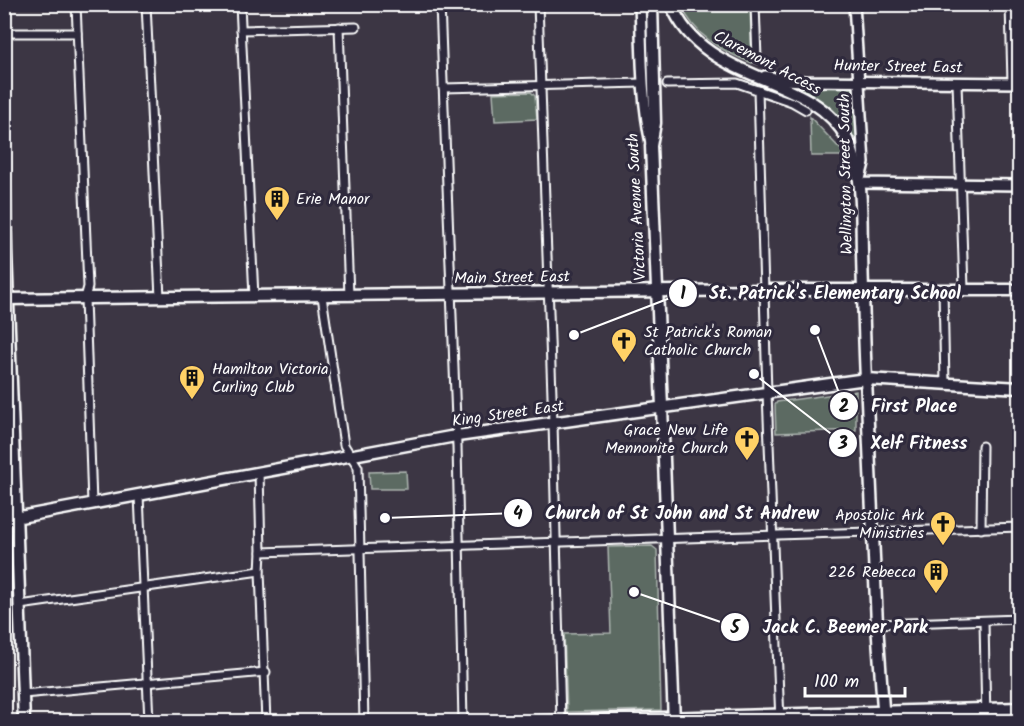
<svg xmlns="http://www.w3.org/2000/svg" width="1024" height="726" font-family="Kalam,sans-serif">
<rect width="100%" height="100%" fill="#3c3644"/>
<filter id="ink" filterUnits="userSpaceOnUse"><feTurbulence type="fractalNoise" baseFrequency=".0167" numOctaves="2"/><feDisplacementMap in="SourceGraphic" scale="12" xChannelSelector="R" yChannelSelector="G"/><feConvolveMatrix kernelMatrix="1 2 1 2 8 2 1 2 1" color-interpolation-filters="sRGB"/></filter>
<g filter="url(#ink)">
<g fill="#5b6b62" stroke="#adb5b0" stroke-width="1.5">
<path d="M681,5h69l2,58c-31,-12 -57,-27 -71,-58z"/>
<path d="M798,85l57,1 4,56 -2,1c-18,-27 -30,-40 -59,-55z"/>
<polygon points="531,92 535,96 537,119 495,121 493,93"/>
<polygon points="810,117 843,152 845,156 811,156"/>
<polygon points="856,391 856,430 776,433 775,405 777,402"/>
<polygon points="406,471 407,489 370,489 369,472"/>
<polygon points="652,546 657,550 661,710 567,712 564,634 611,633 608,547"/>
</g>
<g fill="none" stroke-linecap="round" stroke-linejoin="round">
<defs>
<g id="minor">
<polyline points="76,4 88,287 85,298 92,504"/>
<polyline points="146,4 160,298"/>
<polyline points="240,4 254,297"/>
<polyline points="440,4 457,446 463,722"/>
<polyline points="538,4 553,423 561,722"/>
<polyline points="755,4 757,59"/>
<polyline points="1010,4 1012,83"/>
<polyline points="339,27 349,296"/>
<polyline points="241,30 356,27"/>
<polyline points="4,33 77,33"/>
<polyline points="957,83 964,289"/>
<polyline points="667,84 737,83 792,102 806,110"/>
<polyline points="443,88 643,83"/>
<polyline points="758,90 767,393 780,722"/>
<polyline points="943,289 945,384"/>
<polyline points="322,296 344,445 358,467 364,722"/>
<polyline points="259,472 261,552 260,571 266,722"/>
<polyline points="139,495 149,722"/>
<polyline points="981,529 982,446"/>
<polyline points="261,552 1020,527"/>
<polyline points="20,605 260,571"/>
<polyline points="984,621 986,722"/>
<polyline points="877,624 1020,619"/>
<polyline points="23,694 266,672"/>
</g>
<g id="tertiary">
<path d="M640,4c2,46 1,94 11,139"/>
<polyline points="854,4 864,163 859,183 1020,185"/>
<polyline points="765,76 784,80 805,81 1020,83"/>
</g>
<g id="secondary">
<polyline points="4,162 6,251 24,722"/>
<polyline points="866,379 877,624 884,722"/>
<polyline points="662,407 674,722"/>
<polyline points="516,722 1020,708"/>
</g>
<g id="primary">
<polyline points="652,4 655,123 651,146 662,407"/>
<path d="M671,4c33,82 141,67 176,135 17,34 14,75 15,113 1,42 2,85 4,127"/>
<polyline points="4,299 764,290 1020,290"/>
<polyline points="4,520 450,437 866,379 1020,388"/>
</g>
</defs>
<use href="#minor" stroke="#fff" stroke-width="11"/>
<use href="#tertiary" stroke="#fff" stroke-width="14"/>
<use href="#secondary" stroke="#fff" stroke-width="15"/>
<use href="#primary" stroke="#fff" stroke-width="15"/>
<use href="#minor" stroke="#2f2a3d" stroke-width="7"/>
<use href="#tertiary" stroke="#2f2a3d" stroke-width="9"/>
<use href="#secondary" stroke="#2f2a3d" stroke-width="10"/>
<use href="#primary" stroke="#2f2a3d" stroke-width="10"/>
</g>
</g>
<defs>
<symbol id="building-pin" viewBox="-11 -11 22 30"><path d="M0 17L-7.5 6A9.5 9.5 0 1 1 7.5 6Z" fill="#ffd166" stroke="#2f2a3d"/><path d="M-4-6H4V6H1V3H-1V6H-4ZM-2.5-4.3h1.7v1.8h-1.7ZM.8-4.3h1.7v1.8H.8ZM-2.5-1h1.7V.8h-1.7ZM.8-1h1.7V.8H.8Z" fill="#111"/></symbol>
<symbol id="church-pin" viewBox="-11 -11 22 30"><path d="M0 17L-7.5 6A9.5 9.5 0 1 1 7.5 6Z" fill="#ffd166" stroke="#2f2a3d"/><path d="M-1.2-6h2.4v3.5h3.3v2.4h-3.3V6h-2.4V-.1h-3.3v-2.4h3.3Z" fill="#111"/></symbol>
</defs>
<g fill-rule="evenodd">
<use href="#building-pin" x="262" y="184" width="30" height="40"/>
<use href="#church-pin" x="609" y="326" width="30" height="40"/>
<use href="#building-pin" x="177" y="363" width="30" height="40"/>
<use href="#church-pin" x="732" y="424" width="30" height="40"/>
<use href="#church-pin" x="928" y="509" width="30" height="40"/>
<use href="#building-pin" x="921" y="557" width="30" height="40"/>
</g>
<g text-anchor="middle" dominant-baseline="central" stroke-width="6" stroke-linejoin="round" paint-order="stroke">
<g font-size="16" fill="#fff" stroke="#2f2a3d">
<text transform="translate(767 63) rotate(28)">Claremont Access</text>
<text transform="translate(898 67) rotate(1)">Hunter Street East</text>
<text transform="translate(846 174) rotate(-91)">Wellington Street South</text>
<text transform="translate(637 207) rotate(-93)">Victoria Avenue South</text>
<text transform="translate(512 278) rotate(-1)">Main Street East</text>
<text transform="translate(508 414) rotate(-8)">King Street East</text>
</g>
<g font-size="16" fill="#fff" stroke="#2f2a3d" text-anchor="start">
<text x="296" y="199">Erie Manor</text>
<text x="644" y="332">St Patrick's Roman<tspan x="644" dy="18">Catholic Church</tspan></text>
<text x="212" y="369">Hamilton Victoria<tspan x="212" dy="18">Curling Club</tspan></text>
<text x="728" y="430" text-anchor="end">Grace New Life<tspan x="728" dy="18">Mennonite Church</tspan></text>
<text x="924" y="515" text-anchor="end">Apostolic Ark<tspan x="924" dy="18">Ministries</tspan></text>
<text x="916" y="572" text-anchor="end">226 Rebecca</text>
</g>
</g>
<path fill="none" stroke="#fff" stroke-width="2" d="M574 335L683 293M815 330L844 406M754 374L843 443M385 518L518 513M634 592L735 627"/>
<g fill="#fff" stroke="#2f2a3d" stroke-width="2">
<circle cx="574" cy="335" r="6"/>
<circle cx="815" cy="330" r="6"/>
<circle cx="754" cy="374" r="6"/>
<circle cx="385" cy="518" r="6"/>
<circle cx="634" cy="592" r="6"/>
<circle cx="683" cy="293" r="15"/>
<circle cx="844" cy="406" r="15"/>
<circle cx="843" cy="443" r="15"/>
<circle cx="518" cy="513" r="15"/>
<circle cx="735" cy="627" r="15"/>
</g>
<g font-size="18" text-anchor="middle" font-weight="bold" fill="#111">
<text x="683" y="299">1</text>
<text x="844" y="412">2</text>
<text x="843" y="449">3</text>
<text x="518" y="519">4</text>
<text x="735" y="633">5</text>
</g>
<g font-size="18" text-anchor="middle" font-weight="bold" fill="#fff" stroke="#2f2a3d" stroke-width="6" stroke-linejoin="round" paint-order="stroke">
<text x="835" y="299">St. Patrick's Elementary School</text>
<text x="914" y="412">First Place</text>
<text x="919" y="449">Xelf Fitness</text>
<text x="682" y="519">Church of St John and St Andrew</text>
<text x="845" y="633">Jack C. Beemer Park</text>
</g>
<rect width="1024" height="726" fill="none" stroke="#2f2a3d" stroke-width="24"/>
<rect x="12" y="12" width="1000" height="702" fill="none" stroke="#fff" stroke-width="2" filter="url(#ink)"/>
<path d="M805 687v9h100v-9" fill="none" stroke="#ffffff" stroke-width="3"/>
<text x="814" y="687" font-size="18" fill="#ffffff" stroke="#2f2a3d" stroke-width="4.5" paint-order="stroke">100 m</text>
</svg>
